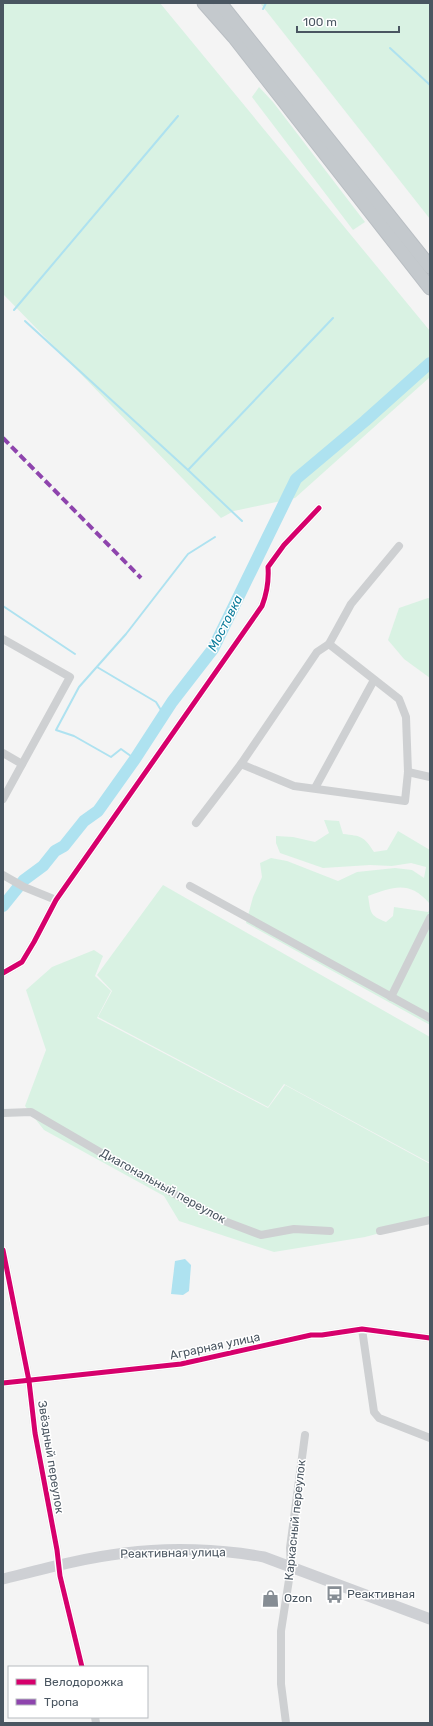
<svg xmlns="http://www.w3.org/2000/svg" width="433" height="1726" font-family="Rubik,sans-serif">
<rect width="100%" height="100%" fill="#f4f4f4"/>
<g fill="#d9f2e3">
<polygon points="3,3 160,3 430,331 430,377 295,498 234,511 221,518 3,294"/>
<polygon points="260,3 430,3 430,219"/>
<polygon points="259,87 273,102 365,222 353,230 252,97"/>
<polygon points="428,598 430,599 430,678 404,659 388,640 399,608"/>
<path d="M324,820l15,1 4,13c18,2 21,2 31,18l13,-2 11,-19 32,19v54c-21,-24 -36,-17 -62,-8 3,17 1,19 18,26l7,-6 1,-9 34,5 2,-3v116l-184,-102 7,-26 9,-20 -2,-14 11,-5 16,3 51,20 19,-9 38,-4 17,2 12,8 2,-11 -15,-4 -19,3 -22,-1 -47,3 -43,-15 -4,-10v-7l17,1 22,5 14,-9z"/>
<polygon points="163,885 430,1037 430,1163 284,1084 268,1107 98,1017 112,991 97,975"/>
<polygon points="94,950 103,956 95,976 111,991 97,1018 268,1108 285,1085 430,1164 430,1220 365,1237 274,1252 179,1221 164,1196 44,1130 25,1106 46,1050 26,990 52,967"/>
</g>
<polygon fill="#aee2f0" points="185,1259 191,1265 189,1291 183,1295 171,1294 175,1261"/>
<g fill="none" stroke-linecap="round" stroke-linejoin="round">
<g stroke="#aee2f0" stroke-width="2">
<polyline points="263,9 266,3"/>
<polyline points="390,48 430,85"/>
<polyline points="14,310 178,116"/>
<polyline points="25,321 188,470"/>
<polyline points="242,521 188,470 333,318"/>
<polyline points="3,606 75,654"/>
<polyline points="97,667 156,702 164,715"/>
<polyline points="135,759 121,749 111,757 74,736 56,730 79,687 126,634 188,554 215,537"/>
</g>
<polyline stroke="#aee2f0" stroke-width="12" points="3,906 24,880 43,866 55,851 64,846 84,821 98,811 135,759 172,702 213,649 296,479 365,421 430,363"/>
<defs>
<g id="trunk">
<polyline points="204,3 234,37 430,288"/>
<polyline points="220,3 430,267"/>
</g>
</defs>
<use href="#trunk" stroke="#b9bec3" stroke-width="15"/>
<g stroke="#ced0d2" stroke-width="8">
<polyline points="3,639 70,677 3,799"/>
<polyline points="3,753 22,764"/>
<polyline points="241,764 294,786 405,801 408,772 406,717 399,699 329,644"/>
<polyline points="408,772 430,777"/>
<polyline points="315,788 374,680"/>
<polyline points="196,823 241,764 317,652 329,644 351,604 399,546"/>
<polyline points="3,875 24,887 56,900"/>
<polyline points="190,886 430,1018"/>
<path d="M3,973l19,-11 12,-20 22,-42 206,-294c5,-13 7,-25 6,-39l16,-22 35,-37"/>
<polyline points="391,997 430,918"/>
<polyline points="3,1113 31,1112 129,1169 224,1221 261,1235 294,1229 330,1231"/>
<polyline points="380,1231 430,1220"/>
<polyline points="3,1250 29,1381 35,1433 57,1550 60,1576 82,1667"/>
<polyline points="362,1329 374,1412 379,1418 430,1438"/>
<polyline points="3,1383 181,1364 311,1335 322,1335 362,1329 430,1338"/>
<polyline points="95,1717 96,1723"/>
<polyline points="286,1723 281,1684 281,1631 291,1567 290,1548 305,1435"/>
</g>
<path stroke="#ced0d4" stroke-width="11" d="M3,1579c40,-10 80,-21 122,-26 44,-6 96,-4 139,4l166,62"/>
<use href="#trunk" stroke="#c4c9cd" stroke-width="13"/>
<polyline stroke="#8e44ad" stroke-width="4" stroke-dasharray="8 4" stroke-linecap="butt" points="3,438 141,578"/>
<defs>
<g id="cycleway">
<path d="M3,973l19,-11 12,-20 22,-42 206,-294c5,-13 7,-25 6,-39l16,-22 35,-37"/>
<polyline points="3,1250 29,1381 35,1433 57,1550 60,1576 82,1667"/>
<polyline points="3,1383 181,1364 311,1335 322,1335 362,1329 430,1338"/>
</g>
</defs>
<use href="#cycleway" stroke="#fff" stroke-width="8"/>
<use href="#cycleway" stroke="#d6006c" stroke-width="5"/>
</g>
<defs>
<symbol id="bus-bare" viewBox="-9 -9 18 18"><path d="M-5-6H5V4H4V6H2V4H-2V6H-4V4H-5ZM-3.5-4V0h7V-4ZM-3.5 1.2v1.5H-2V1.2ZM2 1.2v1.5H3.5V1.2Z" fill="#868d94" stroke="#fff" stroke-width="2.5" paint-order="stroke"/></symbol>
<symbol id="shop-bare" viewBox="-9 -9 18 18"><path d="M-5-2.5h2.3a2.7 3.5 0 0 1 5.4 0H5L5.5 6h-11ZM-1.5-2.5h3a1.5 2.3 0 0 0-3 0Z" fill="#868d94" stroke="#fff" stroke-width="2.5" paint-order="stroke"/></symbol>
</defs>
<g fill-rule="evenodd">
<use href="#bus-bare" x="322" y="1582" width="25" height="25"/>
<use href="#shop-bare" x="258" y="1586" width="25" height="25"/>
</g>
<g text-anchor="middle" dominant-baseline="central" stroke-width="3" stroke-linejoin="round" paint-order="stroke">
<g font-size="12" fill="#4a5661" stroke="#fff">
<text transform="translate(163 1186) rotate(29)">Диагональный переулок</text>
<text transform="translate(215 1346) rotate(-12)">Аграрная улица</text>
<text transform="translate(51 1457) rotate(81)">Звёздный переулок</text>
<text transform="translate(295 1520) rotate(-84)">Каркасный переулок</text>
<text transform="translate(173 1553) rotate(-1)">Реактивная улица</text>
</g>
<g font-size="12" fill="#4a5661" stroke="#fff" text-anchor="start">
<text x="347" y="1594">Реактивная</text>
<text x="284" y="1598">Ozon</text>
</g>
<g font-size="13" font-style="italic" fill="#0c7c9b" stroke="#fff">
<text transform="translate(225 623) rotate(-63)">Мостовка</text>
</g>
</g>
<rect width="433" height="1726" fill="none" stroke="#4a5661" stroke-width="8"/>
<rect x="8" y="1666" width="140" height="52" fill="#ffffff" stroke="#b7bbc0"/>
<rect x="16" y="1679" width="20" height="6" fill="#d6006c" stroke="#b7bbc0"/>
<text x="44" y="1686" font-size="12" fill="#4a5661">Велодорожка</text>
<rect x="16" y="1699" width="20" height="6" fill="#8e44ad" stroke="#b7bbc0"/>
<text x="44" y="1706" font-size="12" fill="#4a5661">Тропа</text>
<path d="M297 26v6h102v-6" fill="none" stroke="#4a5661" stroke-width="2"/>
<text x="303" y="26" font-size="12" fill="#4a5661" stroke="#ffffff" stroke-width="3" paint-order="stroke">100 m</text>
</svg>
